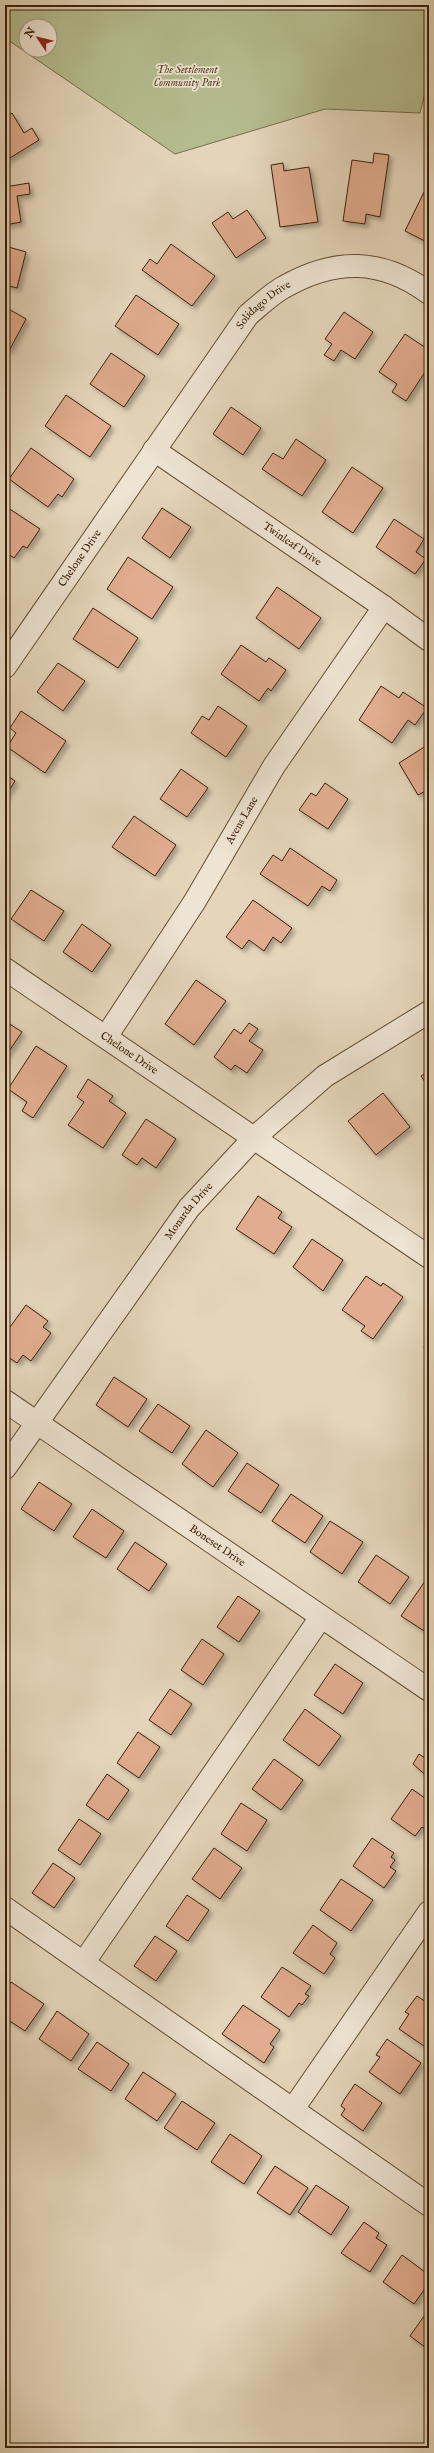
<svg xmlns="http://www.w3.org/2000/svg" width="434" height="2453" font-family="'IM FELL English',serif">
<defs>
<filter id="shadow"><feDropShadow dx="3.5" dy="3.5" stdDeviation="2" flood-color="#0004"/></filter>
</defs>
<rect width="100%" height="100%" fill="#e5d6bb"/>
<filter id="stains"><feTurbulence type="fractalNoise" baseFrequency=".005" numOctaves="4"/><feColorMatrix values="0 0 0 0 .2 0 0 0 0 .09 0 0 0 0 .02 0 0 0 .5 -.17"/></filter>
<radialGradient id="worn" r=".72"><stop offset=".6" stop-color="#630" stop-opacity="0"/><stop offset="1" stop-color="#630" stop-opacity=".3"/></radialGradient>
<path fill="#b5bd90" stroke="#786e4c" fill-rule="evenodd" d="M5,5h424v72l-9,36 -95,-4 -150,45 -170,-116zM26,26h24v24h-24z"/>
<g fill="#e1ac8f" stroke="#3a2007" filter="url(#shadow)">
<polygon points="12,113 24,133 32,128 39,140 5,161 5,118"/>
<polygon points="374,153 389,155 380,217 366,214 365,224 343,221 352,160 373,163"/>
<polygon points="283,163 284,171 309,167 318,222 280,227 271,165"/>
<polygon points="29,183 30,194 17,196 21,222 5,225 5,187"/>
<polygon points="424,192 429,194 429,243 405,231"/>
<polygon points="247,210 266,238 236,258 212,223 228,212 233,219"/>
<polygon points="171,244 215,276 192,306 142,270 150,259 157,264"/>
<polygon points="5,246 26,252 17,288 5,285"/>
<polygon points="136,295 179,324 158,355 115,326"/>
<polygon points="5,307 26,319 9,351 5,348"/>
<polygon points="344,312 373,332 355,359 341,350 334,361 324,355 332,344 325,339"/>
<polygon points="405,334 429,350 429,366 406,401 392,392 397,384 379,372"/>
<polygon points="111,353 145,376 124,407 90,384"/>
<polygon points="66,395 111,426 90,457 45,426"/>
<polygon points="231,407 261,428 243,455 213,434"/>
<polygon points="296,439 326,460 302,496 262,469 273,453 283,459"/>
<polygon points="31,448 74,479 62,497 58,494 48,507 9,479"/>
<polygon points="352,467 383,488 353,533 322,512"/>
<polygon points="5,506 40,529 27,548 23,546 14,558 5,552"/>
<polygon points="162,508 191,527 170,558 142,538"/>
<polygon points="394,519 424,539 416,552 426,559 415,574 376,547"/>
<polygon points="128,557 173,587 152,619 107,589"/>
<polygon points="277,587 321,618 299,649 256,618"/>
<polygon points="93,608 138,638 118,668 73,639"/>
<polygon points="241,645 266,662 269,658 286,670 271,691 268,688 259,701 221,674"/>
<polygon points="58,663 85,681 63,711 37,692"/>
<polygon points="381,686 399,698 403,692 427,708 415,725 408,720 392,743 359,720"/>
<polygon points="218,706 247,726 226,757 191,733 202,716 209,720"/>
<polygon points="21,711 66,741 45,773 7,747 16,733 10,728"/>
<polygon points="429,744 429,789 418,795 399,763"/>
<polygon points="181,769 208,788 187,817 160,799"/>
<polygon points="5,774 15,781 5,797"/>
<polygon points="325,783 348,799 328,829 299,810 311,793 316,796"/>
<polygon points="134,816 176,845 155,876 112,847"/>
<polygon points="290,848 337,880 330,891 322,886 308,906 260,874 273,855 282,861"/>
<polygon points="31,890 64,911 44,941 11,919"/>
<polygon points="253,900 292,928 281,943 273,937 264,951 249,940 242,949 226,937"/>
<polygon points="82,924 111,945 92,972 63,952"/>
<polygon points="196,980 226,1001 194,1045 165,1024"/>
<polygon points="5,1021 22,1032 5,1057"/>
<polygon points="249,1023 258,1029 249,1041 263,1050 247,1073 235,1065 231,1070 214,1057 234,1029 241,1034"/>
<polygon points="36,1046 67,1066 33,1118 22,1111 27,1102 8,1089"/>
<polygon points="429,1071 429,1088 421,1076"/>
<polygon points="88,1079 113,1096 109,1101 126,1113 103,1148 68,1125 84,1102 77,1097"/>
<polygon points="383,1093 410,1127 376,1155 348,1121"/>
<polygon points="146,1119 176,1139 156,1168 142,1158 137,1165 122,1155"/>
<polygon points="258,1196 282,1212 278,1218 292,1227 274,1254 236,1229"/>
<polygon points="312,1239 343,1260 323,1291 293,1267"/>
<polygon points="366,1276 381,1286 383,1283 403,1297 373,1339 361,1331 365,1326 342,1310"/>
<polygon points="26,1305 48,1321 43,1327 51,1333 31,1361 23,1355 17,1363 5,1355 5,1324 10,1327"/>
<polygon points="429,1328 429,1349 424,1348"/>
<polygon points="114,1377 147,1399 128,1427 96,1405"/>
<polygon points="158,1404 190,1426 172,1453 139,1431"/>
<polygon points="206,1430 238,1453 213,1487 182,1464"/>
<polygon points="247,1463 279,1485 261,1513 228,1491"/>
<polygon points="39,1482 72,1504 54,1531 21,1509"/>
<polygon points="291,1494 323,1516 305,1543 272,1521"/>
<polygon points="92,1509 124,1531 106,1558 73,1537"/>
<polygon points="330,1521 363,1542 342,1574 310,1552"/>
<polygon points="135,1542 167,1564 149,1591 117,1569"/>
<polygon points="376,1555 409,1577 390,1604 358,1582"/>
<polygon points="425,1581 429,1583 429,1634 401,1616"/>
<polygon points="238,1596 260,1611 239,1642 217,1627"/>
<polygon points="202,1639 224,1654 203,1685 181,1670"/>
<polygon points="335,1664 363,1683 343,1714 314,1695"/>
<polygon points="170,1689 192,1704 171,1735 149,1720"/>
<polygon points="305,1709 341,1736 319,1766 283,1740"/>
<polygon points="138,1732 160,1747 139,1778 117,1763"/>
<polygon points="419,1754 428,1760 429,1758 429,1778 413,1764"/>
<polygon points="274,1759 303,1780 281,1810 252,1789"/>
<polygon points="107,1774 129,1790 108,1820 86,1805"/>
<polygon points="412,1789 429,1801 429,1823 425,1829 422,1827 415,1836 391,1819"/>
<polygon points="241,1803 267,1820 247,1851 221,1834"/>
<polygon points="79,1819 101,1834 80,1865 58,1850"/>
<polygon points="372,1838 394,1853 391,1857 395,1860 390,1867 396,1871 384,1888 353,1866"/>
<polygon points="214,1848 242,1868 220,1899 192,1879"/>
<polygon points="53,1863 75,1878 54,1908 32,1893"/>
<polygon points="341,1879 373,1900 351,1931 320,1910"/>
<polygon points="187,1895 209,1910 188,1941 166,1926"/>
<polygon points="313,1925 337,1943 330,1954 335,1958 324,1974 293,1953"/>
<polygon points="155,1936 177,1951 156,1981 134,1966"/>
<polygon points="282,1967 311,1986 305,1994 309,1996 302,2005 299,2003 289,2017 261,1997"/>
<polygon points="11,1982 44,2004 25,2031 5,2018 5,1991"/>
<polygon points="417,1996 429,2004 427,2048 399,2029 409,2014 405,2012"/>
<polygon points="243,2005 280,2030 270,2044 274,2047 264,2063 222,2034"/>
<polygon points="57,2011 89,2034 71,2061 39,2039"/>
<polygon points="387,2039 421,2063 400,2094 369,2072 380,2057 376,2055"/>
<polygon points="97,2042 129,2064 111,2091 78,2069"/>
<polygon points="143,2072 176,2094 157,2121 125,2099"/>
<polygon points="355,2084 382,2103 363,2131 341,2115 345,2109 341,2106 344,2100"/>
<polygon points="182,2101 215,2123 197,2150 164,2128"/>
<polygon points="230,2134 262,2156 244,2184 211,2162"/>
<polygon points="275,2166 308,2188 290,2215 257,2193"/>
<polygon points="316,2185 349,2207 331,2235 298,2212"/>
<polygon points="364,2222 379,2233 376,2238 387,2245 370,2272 341,2253"/>
<polygon points="402,2255 429,2275 429,2283 414,2304 383,2282"/>
<polygon points="429,2309 429,2350 410,2336"/>
</g>
<g fill="none" stroke-linecap="round" stroke-linejoin="round">
<defs>
<g id="minor">
<path id="s1" d="M154,450l230,157 45,33"/>
<path id="s2" d="M5,667l243,-352c11,-9 23,-21 36,-28 51,-29 97,-29 145,6"/>
<path id="s3" d="M5,969l424,288"/>
<path id="s4" d="M106,1037l89,-136 79,-135 110,-159"/>
<path id="s5" d="M5,1401l424,289"/>
<path id="s6" d="M5,1468l184,-260 66,-71 70,-61 104,-64"/>
<polyline points="5,1908 429,2205"/>
<polyline points="84,1962 321,1617"/>
<polyline points="293,2109 429,1912"/>
</g>
</defs>
<use href="#minor" stroke="#654e34" stroke-width="24"/>
<use href="#minor" stroke="#eee4d3" stroke-width="22"/>
</g>
<g text-anchor="middle" dominant-baseline="central" stroke-width="3.5" stroke-linejoin="round" paint-order="stroke">
<g font-size="11" font-style="italic" fill="#594729" stroke="#eee4d3">
<text x="187" y="70">The Settlement<tspan x="187" dy="13">Community Park</tspan></text>
</g>
<g font-size="11" fill="#3a2007" stroke="#eee4d3">
<text stroke="none"><textPath href="#s2" startOffset="446">Solidago Drive</textPath></text>
<text stroke="none"><textPath href="#s1" startOffset="167">Twinleaf Drive</textPath></text>
<text stroke="none"><textPath href="#s2" startOffset="132">Chelone Drive</textPath></text>
<text stroke="none"><textPath href="#s4" startOffset="256">Avens Lane</textPath></text>
<text stroke="none"><textPath href="#s3" startOffset="150">Chelone Drive</textPath></text>
<text stroke="none"><textPath href="#s6" startOffset="316">Monarda Drive</textPath></text>
<text stroke="none"><textPath href="#s5" startOffset="257">Boneset Drive</textPath></text>
</g>
</g>
<rect width="434" height="2453" fill="none" stroke="#e5d6bb" stroke-width="20"/>
<rect x="6" y="6" width="422" height="2441" fill="none" stroke="#3a2007" stroke-width="2"/>
<rect x="10" y="10" width="414" height="2433" fill="none" stroke="#3a2007"/>
<g transform="translate(38 38) rotate(305)"><circle r="19" fill="#eee4d3" stroke="#a69681"/>
<path d="M0-3L7 15L0 10L-7 15Z" fill="#8f2418"/>
<text y="-6" font-size="11" font-weight="bold" text-anchor="middle" fill="#3a2007">N</text>
</g>
<rect width="100%" height="100%" filter="url(#stains)"/>
<rect width="100%" height="100%" fill="url(#worn)"/>
</svg>
